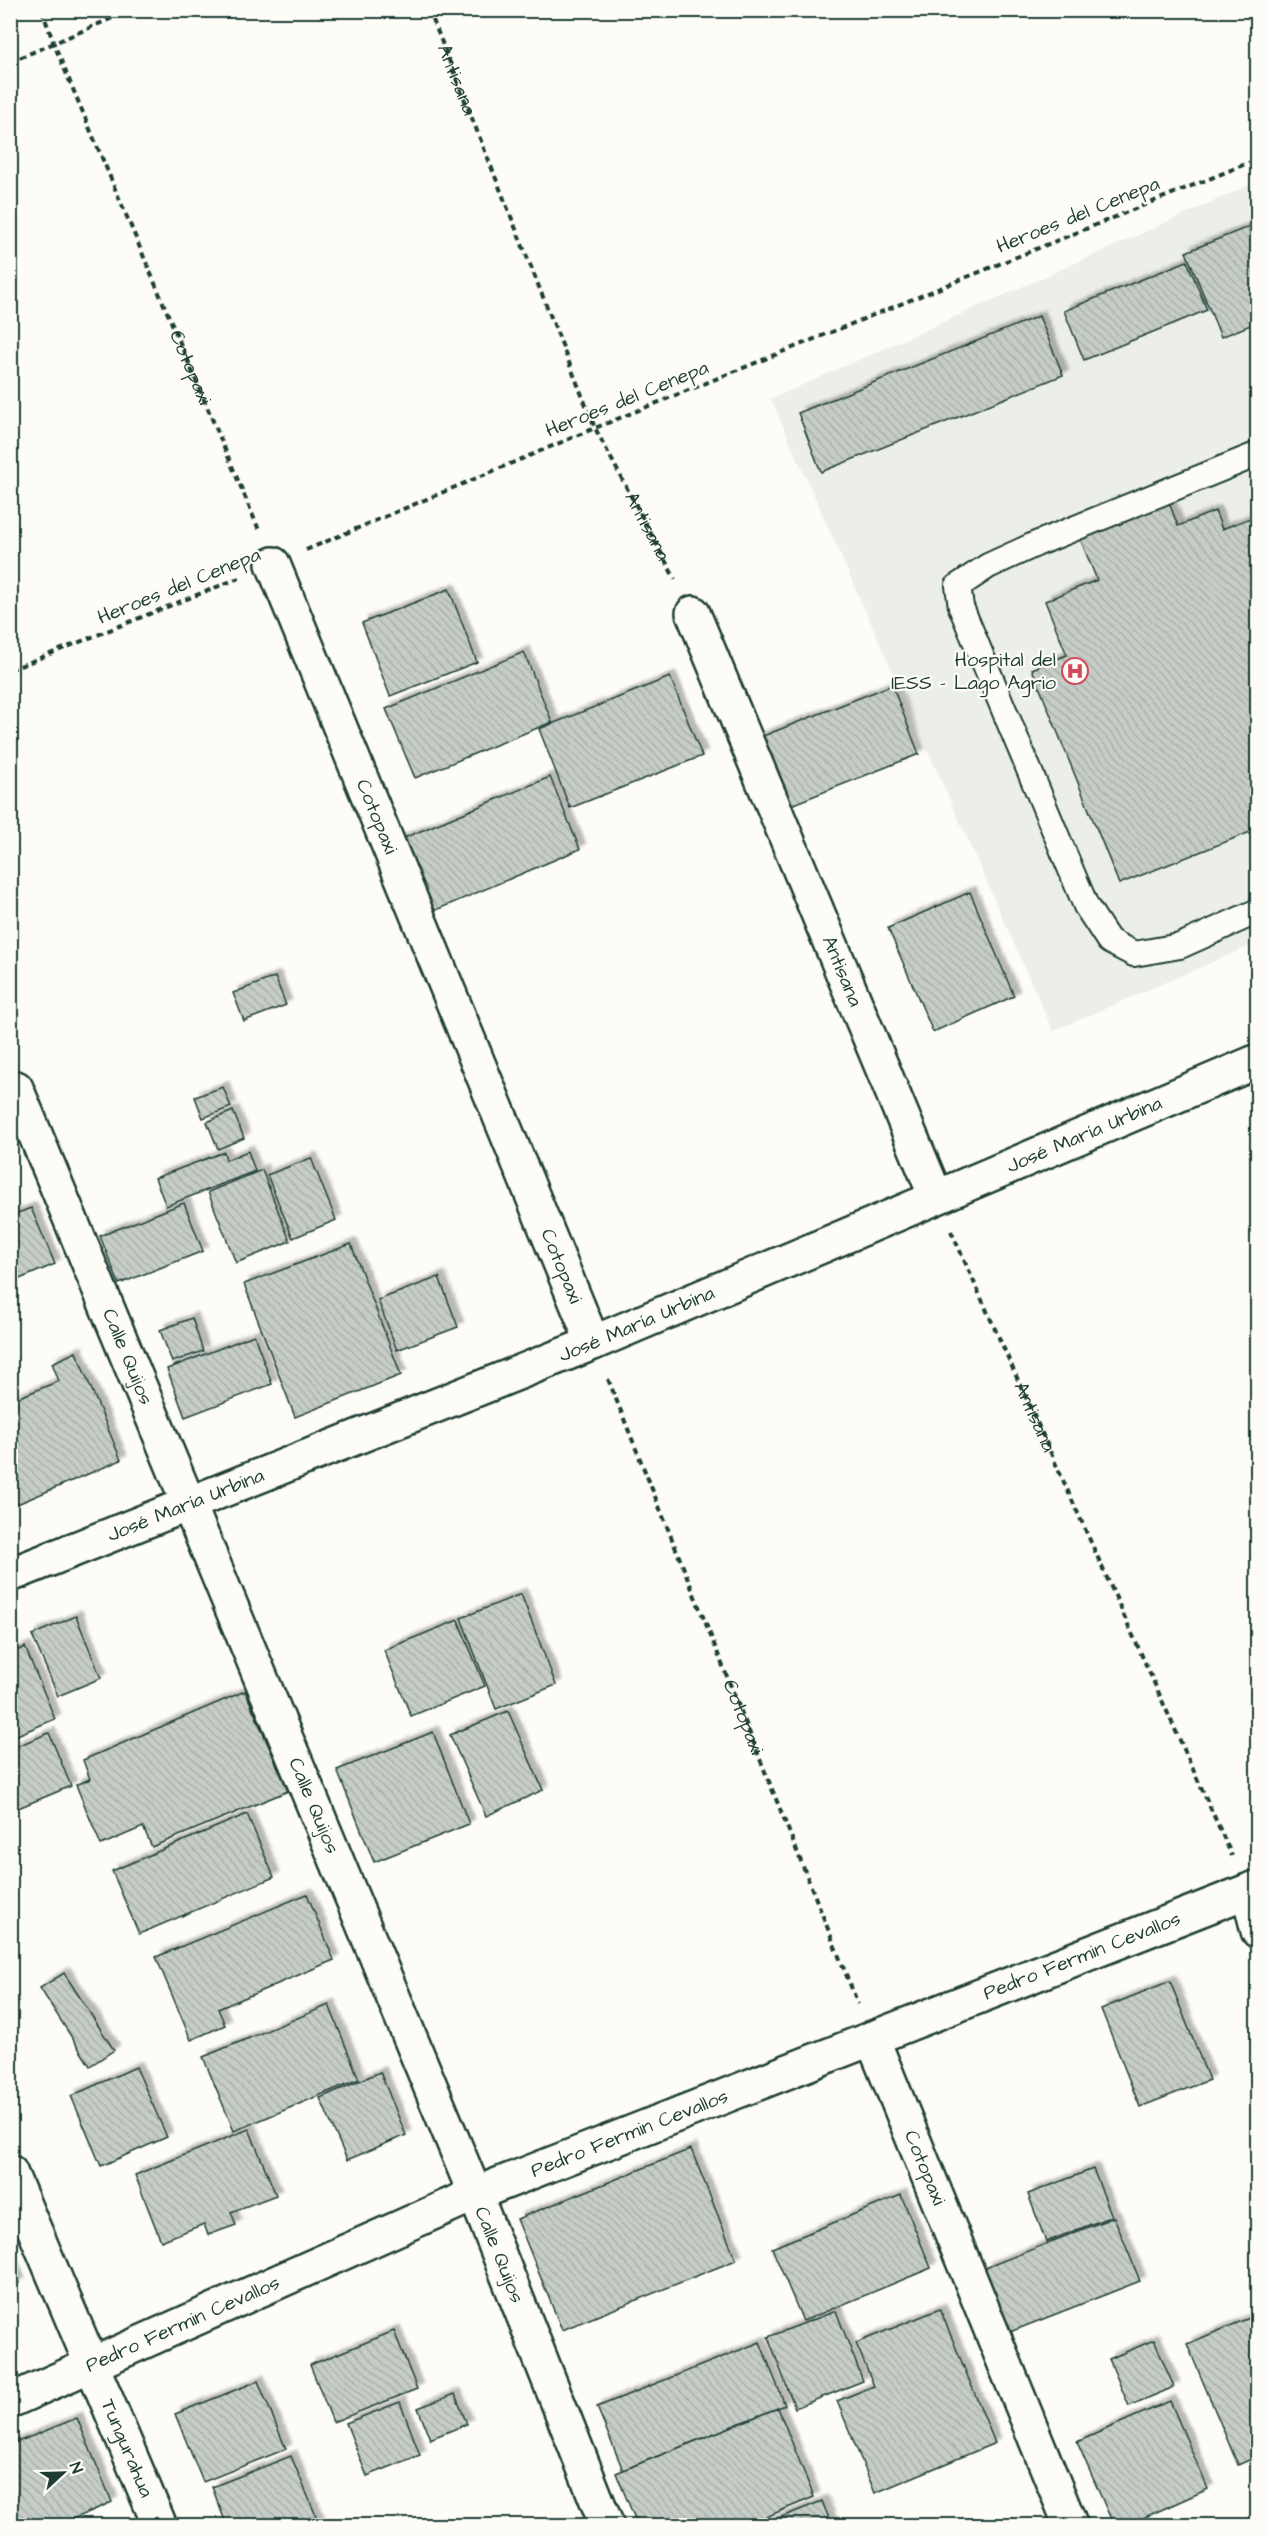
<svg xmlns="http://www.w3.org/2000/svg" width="1268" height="2536" font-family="'Architects Daughter',sans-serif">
<defs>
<pattern id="building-back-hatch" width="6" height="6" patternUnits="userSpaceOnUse" patternTransform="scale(1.5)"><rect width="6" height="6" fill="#c6cdc7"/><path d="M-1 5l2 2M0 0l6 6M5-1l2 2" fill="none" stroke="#aab1ac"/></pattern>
<filter id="shadow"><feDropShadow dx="5.5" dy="-5.5" stdDeviation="1.5" flood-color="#0004"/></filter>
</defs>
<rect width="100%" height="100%" fill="#fdfcf7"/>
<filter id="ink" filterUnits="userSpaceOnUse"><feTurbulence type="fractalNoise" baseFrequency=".0167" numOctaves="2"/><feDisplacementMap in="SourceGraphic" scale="12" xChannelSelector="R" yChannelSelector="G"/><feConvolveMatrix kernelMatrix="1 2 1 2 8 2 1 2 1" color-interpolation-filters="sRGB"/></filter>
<g filter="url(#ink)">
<polygon fill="#eceee9" points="1257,182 1257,943 1053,1031 771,399"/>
<g fill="url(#building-back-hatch)" stroke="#1f3d34" stroke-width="1.5" filter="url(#shadow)">
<polygon points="1258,223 1258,322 1221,337 1186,252"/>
<polygon points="1187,261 1207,310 1084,360 1064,311"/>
<polygon points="1039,316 1063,375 821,472 798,413"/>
<polygon points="1168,500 1178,526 1215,511 1222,529 1258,515 1258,829 1119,884 1032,669 1067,655 1045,601 1097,580 1079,536"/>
<polygon points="449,589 477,662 390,696 362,623"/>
<polygon points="524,652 552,722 415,778 386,709"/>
<polygon points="670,677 702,756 570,808 539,729"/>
<polygon points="892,685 919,754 786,807 758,738"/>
<polygon points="550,777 580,849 429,913 399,840"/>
<polygon points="970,892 1014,996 933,1032 888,928"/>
<polygon points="275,977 286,1005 244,1021 233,993"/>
<polygon points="223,1087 231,1107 203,1118 195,1097"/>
<polygon points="233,1111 244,1138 218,1149 207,1122"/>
<polygon points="248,1151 255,1171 166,1206 155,1178 224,1152 226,1160"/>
<polygon points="311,1158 336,1220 293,1238 267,1175"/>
<polygon points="262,1170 290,1241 236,1263 208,1192"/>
<polygon points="184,1203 203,1251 119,1284 100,1236"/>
<polygon points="31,1208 55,1264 10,1283 10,1216"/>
<polygon points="351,1244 401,1375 295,1417 244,1284"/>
<polygon points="439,1277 458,1327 397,1350 378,1300"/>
<polygon points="192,1318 203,1351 172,1362 160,1330"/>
<polygon points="254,1335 272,1384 185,1417 167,1369"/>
<polygon points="76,1352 121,1460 10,1507 10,1401 59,1381 52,1363"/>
<polygon points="521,1594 556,1685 496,1709 461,1618"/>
<polygon points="76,1616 101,1678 58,1696 32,1635"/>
<polygon points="458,1620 485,1686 411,1716 384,1650"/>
<polygon points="25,1647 55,1719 10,1738 10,1654"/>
<polygon points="245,1691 288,1791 152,1847 143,1827 101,1845 76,1785 90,1779 83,1760"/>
<polygon points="508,1711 543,1790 486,1816 450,1735"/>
<polygon points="433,1732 469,1824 374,1862 337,1770"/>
<polygon points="49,1733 71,1786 16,1809 10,1796 10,1749"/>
<polygon points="247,1814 274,1877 139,1934 112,1871"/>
<polygon points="307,1894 334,1960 218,2009 225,2025 191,2040 156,1957"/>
<polygon points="64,1973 114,2050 90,2066 40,1988"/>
<polygon points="1170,1981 1209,2080 1140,2107 1101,2009"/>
<polygon points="329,2005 359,2079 234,2131 203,2057"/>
<polygon points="136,2067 167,2137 101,2166 71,2096"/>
<polygon points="380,2072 406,2135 347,2160 320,2098"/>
<polygon points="249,2129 276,2195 231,2212 236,2225 208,2235 204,2224 161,2241 135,2175"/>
<polygon points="691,2149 736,2260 562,2330 517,2219"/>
<polygon points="1093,2169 1112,2216 1046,2242 1028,2194"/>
<polygon points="901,2195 931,2268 803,2321 772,2248"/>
<polygon points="1114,2217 1140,2281 1010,2332 985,2268"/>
<polygon points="10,2261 19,2283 10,2287"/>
<polygon points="940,2309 995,2443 875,2493 837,2401 874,2386 856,2343"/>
<polygon points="836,2311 863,2381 795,2408 768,2337"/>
<polygon points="1254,2316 1258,2325 1258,2456 1238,2465 1187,2344"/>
<polygon points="394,2331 417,2389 333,2422 310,2365"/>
<polygon points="1154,2340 1174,2387 1129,2406 1109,2359"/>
<polygon points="760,2342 785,2405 623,2470 597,2407"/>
<polygon points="258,2381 286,2449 203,2482 175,2414"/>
<polygon points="455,2394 467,2424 430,2439 418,2408"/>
<polygon points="1170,2401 1208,2489 1125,2526 1114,2526 1077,2442"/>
<polygon points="400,2402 420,2455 367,2476 346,2423"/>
<polygon points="778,2408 814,2497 744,2526 638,2526 616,2473"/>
<polygon points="77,2418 112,2502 57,2526 10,2526 10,2445"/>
<polygon points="291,2456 319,2523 227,2526 212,2487"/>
<polygon points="822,2501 832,2526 759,2526"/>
</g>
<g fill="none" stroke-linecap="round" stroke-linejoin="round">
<defs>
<polyline id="lane" points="1258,454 1036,544 988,566 958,586 961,607 1086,906 1109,941 1134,954 1180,946 1258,911"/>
<g id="street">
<path id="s5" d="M273,564l320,779"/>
<path id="s6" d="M693,613l243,584"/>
<path id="s7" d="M16,1088l459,1106 132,332"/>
<path id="s8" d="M10,1575l583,-232 665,-282"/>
<polyline points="1248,1891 1258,1931"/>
<path id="s9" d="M872,2038l199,488"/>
<path id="s10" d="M10,2172l150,354"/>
<path id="s11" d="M10,2401l465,-207 783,-307"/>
</g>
</defs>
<use href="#lane" stroke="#1f3d34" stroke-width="28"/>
<use href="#street" stroke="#1f3d34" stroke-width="38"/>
<g stroke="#1f3d34" stroke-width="4" stroke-dasharray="6 4.5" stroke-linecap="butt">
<path id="s1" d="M42,10l12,34 205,486"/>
<path id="s2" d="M429,10l166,418 80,151"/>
<polyline points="10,62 131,10"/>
<polyline points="306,550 595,428 1258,159"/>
<polyline points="10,670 239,578"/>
<path id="s3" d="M951,1231l281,625"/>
<path id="s4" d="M608,1379l250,625"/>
</g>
<use href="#lane" stroke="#fdfcf7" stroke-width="24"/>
<use href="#street" stroke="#fdfcf7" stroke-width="33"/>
</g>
</g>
<defs>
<symbol id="hospital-ring" viewBox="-11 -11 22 22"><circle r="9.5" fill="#fdfcf7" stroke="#d1495b" stroke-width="1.5"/><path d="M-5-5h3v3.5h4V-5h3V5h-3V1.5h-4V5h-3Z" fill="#d1495b"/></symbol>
</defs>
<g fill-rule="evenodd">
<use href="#hospital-ring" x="1060" y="656" width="30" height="30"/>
</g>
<g text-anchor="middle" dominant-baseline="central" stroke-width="4.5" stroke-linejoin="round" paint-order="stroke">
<g font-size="20" fill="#1f3d34" stroke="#fdfcf7">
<text stroke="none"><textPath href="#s2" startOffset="75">Antisana</textPath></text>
<text transform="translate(1078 215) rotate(-22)">Heroes del Cenepa</text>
<text stroke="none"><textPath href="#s1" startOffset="387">Cotopaxi</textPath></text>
<text transform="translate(627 399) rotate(-22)">Heroes del Cenepa</text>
<text stroke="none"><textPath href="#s2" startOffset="561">Antisana</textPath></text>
<text transform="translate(179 586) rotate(-22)">Heroes del Cenepa</text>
<text stroke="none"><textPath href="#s5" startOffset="273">Cotopaxi</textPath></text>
<text stroke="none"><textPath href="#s6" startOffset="388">Antisana</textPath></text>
<text stroke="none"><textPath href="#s8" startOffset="1161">José María Urbina</textPath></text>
<text stroke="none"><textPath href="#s5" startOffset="759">Cotopaxi</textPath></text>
<text stroke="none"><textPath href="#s8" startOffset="675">José María Urbina</textPath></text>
<text stroke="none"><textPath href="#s7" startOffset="291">Calle Quijos</textPath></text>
<text stroke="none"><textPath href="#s3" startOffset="204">Antisana</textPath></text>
<text stroke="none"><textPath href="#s8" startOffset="189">José María Urbina</textPath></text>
<text stroke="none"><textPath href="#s4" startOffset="364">Cotopaxi</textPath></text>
<text stroke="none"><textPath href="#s7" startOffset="777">Calle Quijos</textPath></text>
<text stroke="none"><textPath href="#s11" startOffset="1161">Pedro Fermin Cevallos</textPath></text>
<text stroke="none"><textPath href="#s11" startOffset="675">Pedro Fermin Cevallos</textPath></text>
<text stroke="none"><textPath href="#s9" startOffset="140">Cotopaxi</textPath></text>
<text stroke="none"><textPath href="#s7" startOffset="1263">Calle Quijos</textPath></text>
<text stroke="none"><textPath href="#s11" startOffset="189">Pedro Fermin Cevallos</textPath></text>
<text stroke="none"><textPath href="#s10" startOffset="300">Tungurahua</textPath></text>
</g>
<g font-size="20" fill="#1f3d34" stroke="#fdfcf7" text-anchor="end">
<text x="1056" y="660">Hospital del<tspan x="1056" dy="23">IESS - Lago Agrio</tspan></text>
</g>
</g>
<rect width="1268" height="2536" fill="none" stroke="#fdfcf7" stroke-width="36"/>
<rect x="18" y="18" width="1232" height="2500" fill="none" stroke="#1f3d34" stroke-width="2" filter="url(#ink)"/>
<g transform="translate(63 2473) rotate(68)" stroke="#fdfcf7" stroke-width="4.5" paint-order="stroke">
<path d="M0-4.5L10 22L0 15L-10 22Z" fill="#1f3d34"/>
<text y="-9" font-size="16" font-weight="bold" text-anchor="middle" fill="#1f3d34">N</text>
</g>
</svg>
